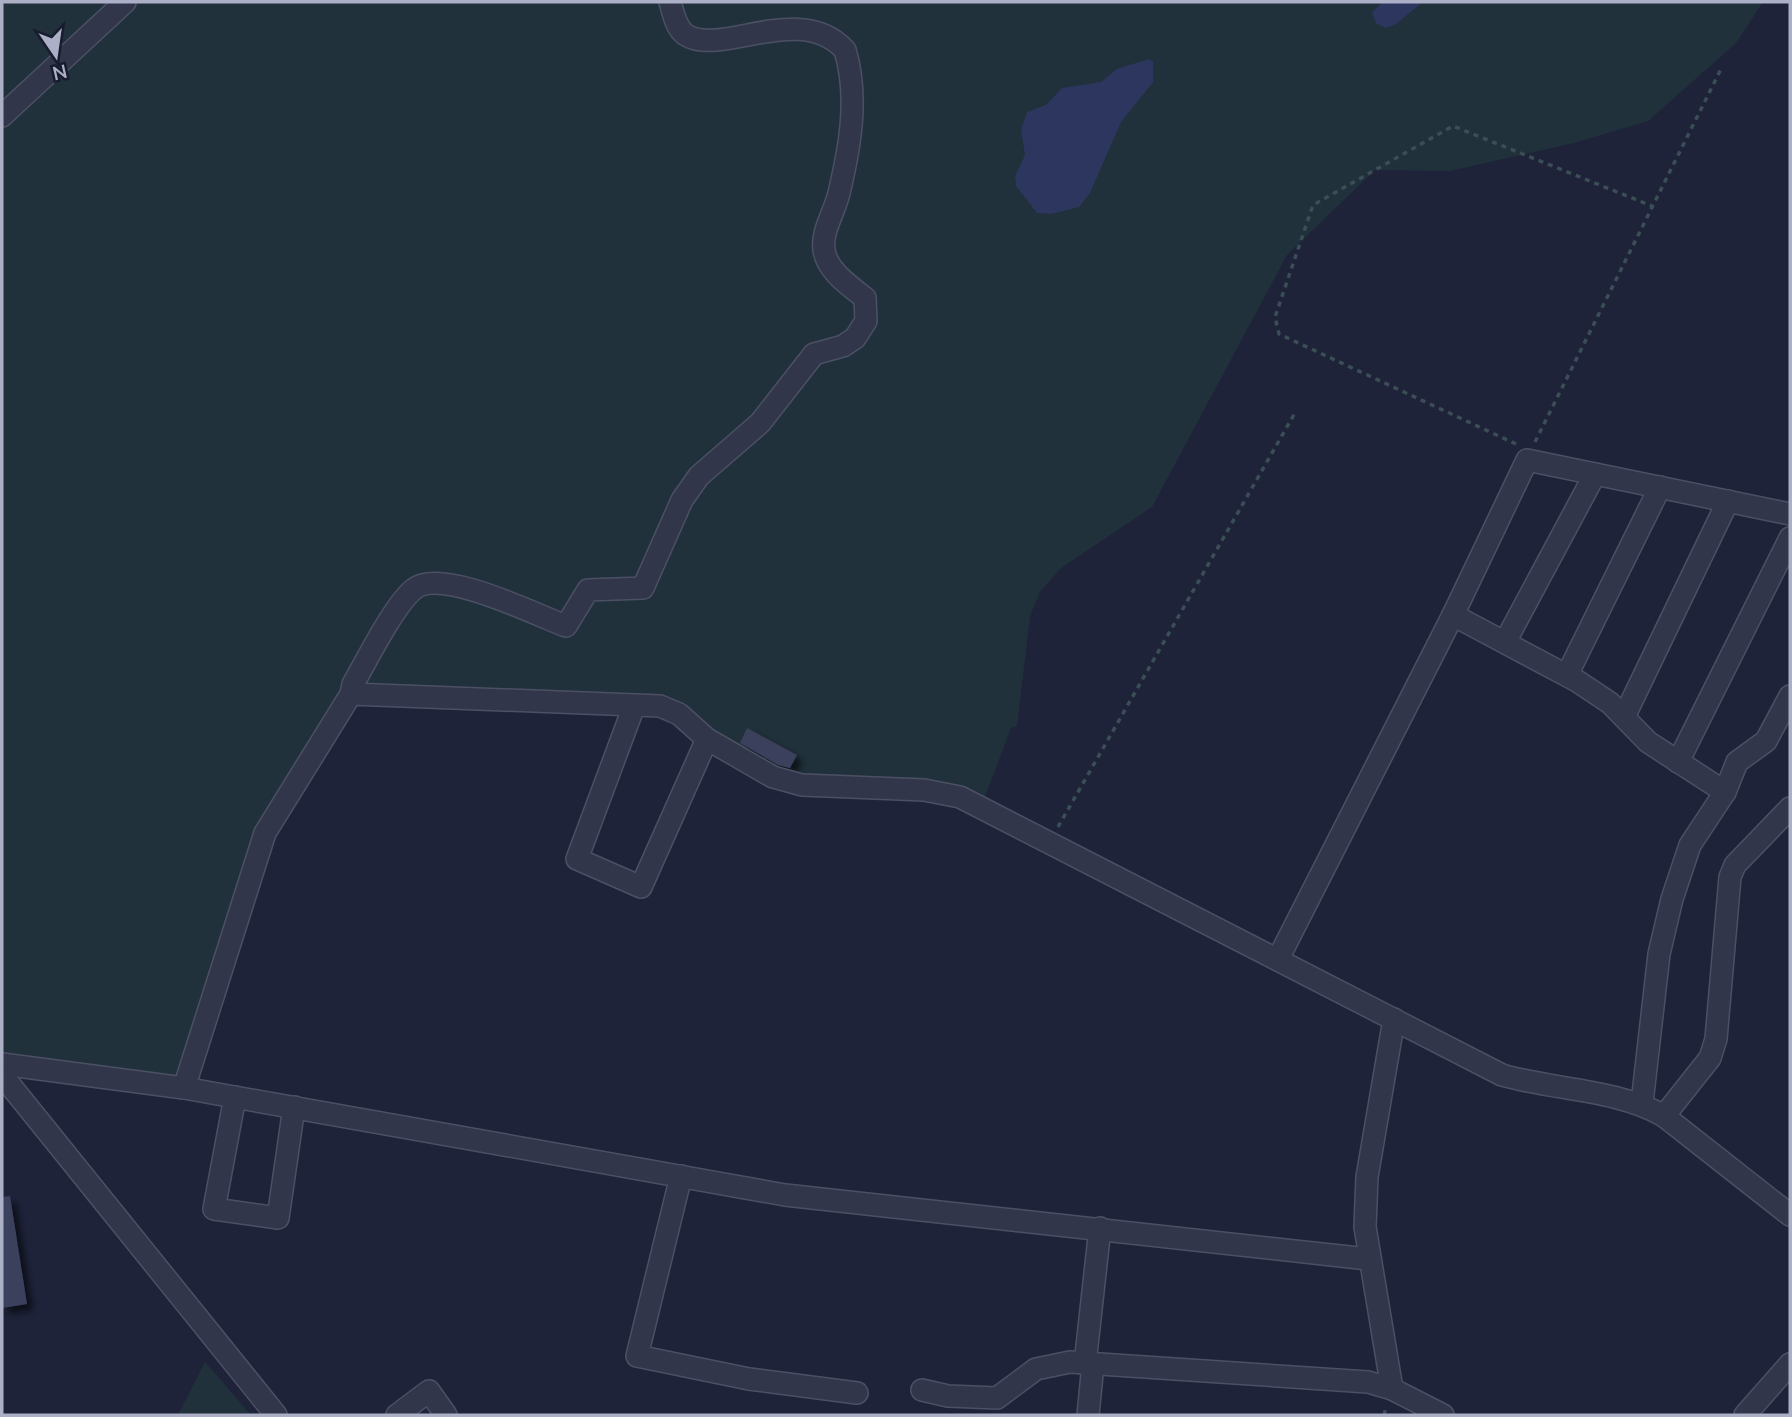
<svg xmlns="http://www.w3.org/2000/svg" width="1792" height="1417" font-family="'Nunito Sans',sans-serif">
<defs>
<filter id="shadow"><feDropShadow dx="6" dy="6" stdDeviation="3.5" flood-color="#0009"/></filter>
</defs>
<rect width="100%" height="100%" fill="#1e233a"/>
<g fill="#20313b">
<polygon points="2,2 1763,2 1736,43 1648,121 1574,143 1450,171 1375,170 1287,255 1152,507 1061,568 1040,592 1030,616 1017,726 1011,728 984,799 836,789 766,767 686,708 362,684 367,651 251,841 182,1072 176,1077 24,1061 2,1054"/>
<polygon points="205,1362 251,1415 178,1415"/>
</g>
<g fill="#2c365f">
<polygon points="1383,2 1423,2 1396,24 1386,28 1376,23 1372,12"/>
<polygon points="1149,59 1153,62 1153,82 1121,122 1090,193 1079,207 1051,214 1037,213 1016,186 1015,176 1025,155 1021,130 1027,112 1046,105 1062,88 1101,82 1117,69"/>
</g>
<g fill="#3a405b" filter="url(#shadow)">
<polygon points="747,728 797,755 790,768 778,765 740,743"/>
<polygon points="10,1196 27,1304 2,1308 2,1197"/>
</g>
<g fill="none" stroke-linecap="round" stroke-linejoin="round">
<defs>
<g id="minor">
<polyline points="2,116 125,2"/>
<polyline points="1453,615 1577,681 1610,703 1648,742 1725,792"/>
<polyline points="1505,642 1595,474"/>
<polyline points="1567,675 1660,487"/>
<path d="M351,694l2,-10c14,-24 41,-79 61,-95 27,-22 122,26 152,37l22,-36 55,-2 39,-88 17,-24 61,-53 54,-69 29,-8 12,-8 11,-17 -1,-23c-15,-12 -38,-27 -41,-48 -3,-18 11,-39 15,-57 11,-46 20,-96 6,-143 -45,-49 -124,7 -159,-15 -10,-6 -13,-23 -16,-33"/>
<polyline points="634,706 577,859 641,887 707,739"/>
<polyline points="1624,717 1728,501"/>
<polyline points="1678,762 1790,538"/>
<polyline points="1278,959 1453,615 1527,460 1790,514"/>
<polyline points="2,1064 184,1088 785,1195 1368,1259"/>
<polyline points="2,1075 276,1415"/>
<path d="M184,1088l81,-255 86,-139 309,12 19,8 28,25 66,38 29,8 122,5 36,7 542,278c52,15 114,14 162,41l126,99"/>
<polyline points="235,1097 214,1209 278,1218 294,1107"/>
<polyline points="1642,1103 1659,954 1672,899 1690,845 1725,792 1737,762 1766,741 1790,696"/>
<polyline points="1664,1116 1710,1058 1716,1039 1730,877 1735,865 1790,808"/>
<polyline points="681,1176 637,1356 749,1379 857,1393"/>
<polyline points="1085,1364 1100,1228"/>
<polyline points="1392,1389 1365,1227 1367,1177 1394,1019"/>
<polyline points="922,1390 948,1396 997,1398 1036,1369 1070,1362 1368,1382 1392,1389 1443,1415"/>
<polyline points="397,1415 429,1391 446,1415"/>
<polyline points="1088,1415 1093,1364"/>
<polyline points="1745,1415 1790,1364"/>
</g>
</defs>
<use href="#minor" stroke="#4c5065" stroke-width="24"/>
<g stroke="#3b4d55" stroke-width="3.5" stroke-dasharray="5 5" stroke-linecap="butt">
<polyline points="1535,442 1722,67"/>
<polyline points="1516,444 1279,334 1275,317 1313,205 1453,126 1652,206"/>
<polyline points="1058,827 1296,411"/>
<polyline points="1384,1415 1386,1407"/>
</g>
<use href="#minor" stroke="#32364a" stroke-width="21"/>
</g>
<rect width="1792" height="1417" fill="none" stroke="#acb0c7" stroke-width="7"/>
<g transform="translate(56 56) rotate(167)" stroke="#181c2f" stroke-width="5" paint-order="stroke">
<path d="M0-5L12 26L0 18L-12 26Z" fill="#acb0c7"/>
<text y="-10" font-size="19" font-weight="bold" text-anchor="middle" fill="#acb0c7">N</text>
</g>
</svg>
